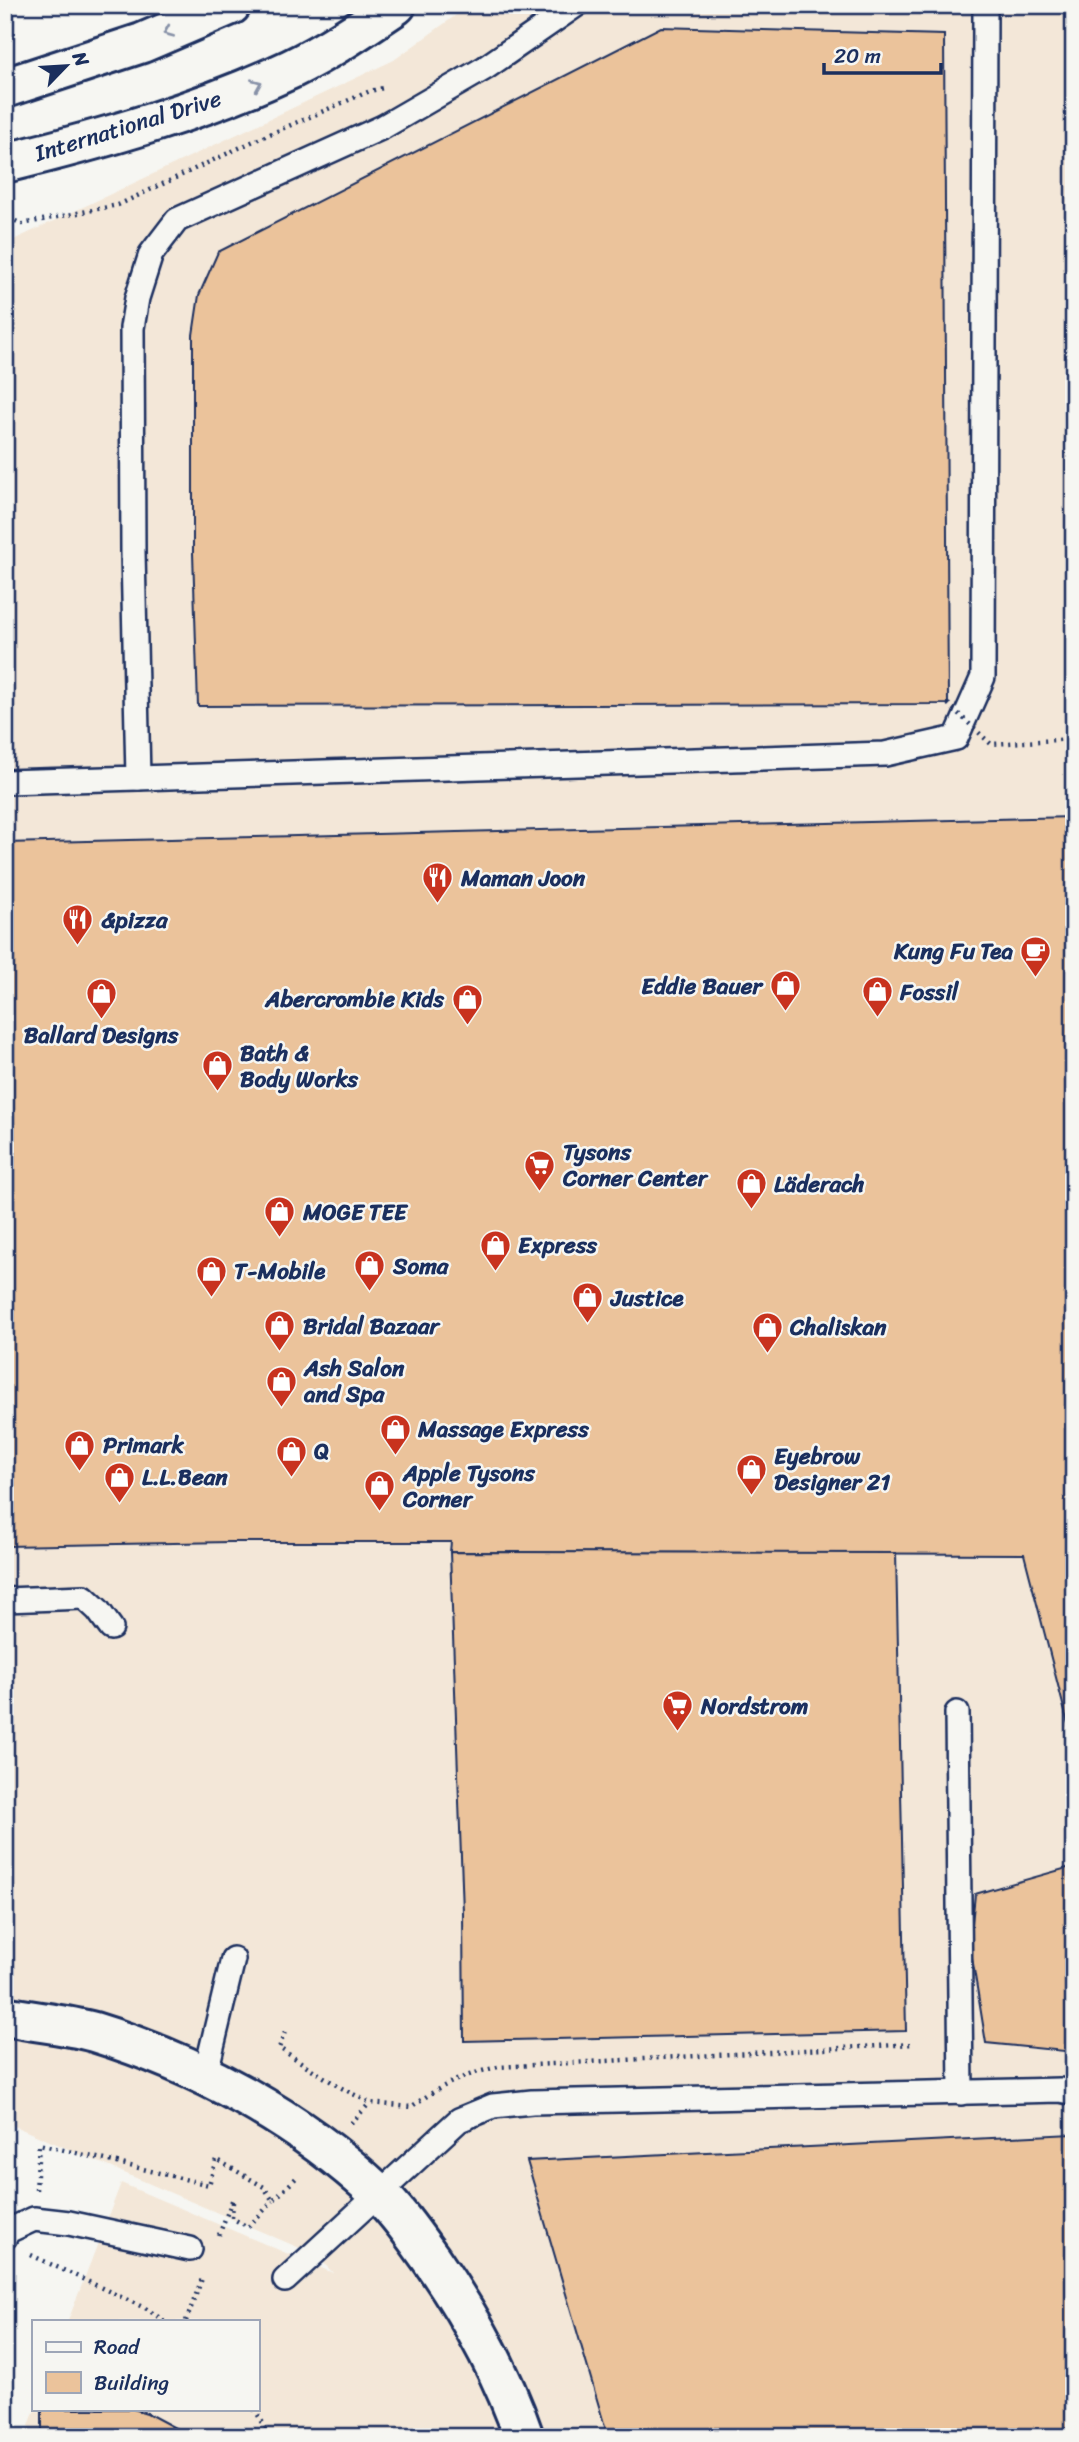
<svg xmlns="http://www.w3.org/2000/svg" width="1079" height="2442" font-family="Sriracha,sans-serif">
<rect width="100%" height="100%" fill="#f6f6f2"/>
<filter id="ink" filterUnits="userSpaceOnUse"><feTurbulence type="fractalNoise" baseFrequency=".0143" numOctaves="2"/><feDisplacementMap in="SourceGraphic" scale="14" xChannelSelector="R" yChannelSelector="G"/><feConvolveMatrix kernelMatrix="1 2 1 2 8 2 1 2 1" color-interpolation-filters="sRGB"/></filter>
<g filter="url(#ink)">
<polygon fill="#f3e7d8" points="470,5 1074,5 1074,2437 25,2437 35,2409 257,2409 257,2321 68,2321 121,2183 333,2273 316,2255 5,2122 5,244 394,60"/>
<g fill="#ebc39b" stroke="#1b2f5e" stroke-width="2">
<polygon points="661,27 944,35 948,704 198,706 193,553 193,335 199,295 218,252"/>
<polygon points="1074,817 1074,1747 1024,1554 450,1552 451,1542 230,1542 5,1546 5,843"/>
<polygon points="450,1552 896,1553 906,2031 464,2041 463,1912"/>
<polygon points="1074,1866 1074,2052 986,2043 970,1945 975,1894"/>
<polygon points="1072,2134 1074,2437 608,2437 527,2161"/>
<polygon points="42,2409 133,2409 147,2413 192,2437 42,2437"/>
</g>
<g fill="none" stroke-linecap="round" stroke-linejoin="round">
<defs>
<g id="lane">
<polyline points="138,778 885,754 956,738 983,677 985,5"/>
<polyline points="5,782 138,778 133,552 132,328 137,298 151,254 177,220 383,127 485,68 576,5"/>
<polyline points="5,1600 84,1597 98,1610 111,1628"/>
<polyline points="957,1713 961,2093"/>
<polyline points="205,2076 233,1959"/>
<polyline points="5,2237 8,2231 34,2219 69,2223 190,2249"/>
<polyline points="285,2280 459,2120 493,2106 532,2102 1060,2090 1074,2093"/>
</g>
<path id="secondary" d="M5,2016c29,6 61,8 89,16 104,32 204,86 284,161 20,19 37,44 53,66 39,56 71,113 93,178"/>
<g id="primary">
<polyline points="5,88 142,43 231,5"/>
<path d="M5,163c98,-24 194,-51 286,-94 37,-18 71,-41 105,-64"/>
</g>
</defs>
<use href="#lane" stroke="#1b2f5e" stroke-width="28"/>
<use href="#secondary" stroke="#1b2f5e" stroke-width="44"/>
<use href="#primary" stroke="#1b2f5e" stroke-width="44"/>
<g stroke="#1b2f5e" stroke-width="4.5" stroke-dasharray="2 5" stroke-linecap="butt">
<polyline points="9,218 22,224 118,205 256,140 370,91 383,88"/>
<path d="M285,2032l-6,16 59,38 32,17 41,4c29,-21 51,-32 87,-40l416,-23"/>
<polyline points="351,2123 370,2103"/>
<polyline points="1072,2134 1074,2129"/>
<polyline points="36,2190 39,2144 209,2185 216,2159 264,2187 273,2201 298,2176"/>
<polyline points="233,2202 232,2218 248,2227 273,2201"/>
<polyline points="219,2235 233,2198"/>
<polyline points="31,2255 147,2309 164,2321"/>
<polyline points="186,2321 203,2276"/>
<polyline points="254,2409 272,2437"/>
</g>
<use href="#lane" stroke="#f6f6f2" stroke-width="23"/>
<use href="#secondary" stroke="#f6f6f2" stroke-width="38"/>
<use href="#primary" stroke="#f6f6f2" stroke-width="38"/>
<polyline stroke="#1b2f5e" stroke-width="4.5" stroke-dasharray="2 5" stroke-linecap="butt" points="948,704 991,744 1074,739"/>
</g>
<defs><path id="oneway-chevron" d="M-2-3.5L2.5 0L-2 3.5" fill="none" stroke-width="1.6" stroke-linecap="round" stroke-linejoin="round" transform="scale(1.75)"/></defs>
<g stroke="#8892a8">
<use href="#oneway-chevron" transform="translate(168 32) rotate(157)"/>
<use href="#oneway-chevron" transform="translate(257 84) rotate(-23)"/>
</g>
</g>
<defs>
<symbol id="restaurant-pin" viewBox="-11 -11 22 30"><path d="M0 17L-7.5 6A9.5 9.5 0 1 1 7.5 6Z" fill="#c8321e" stroke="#f6f6f2"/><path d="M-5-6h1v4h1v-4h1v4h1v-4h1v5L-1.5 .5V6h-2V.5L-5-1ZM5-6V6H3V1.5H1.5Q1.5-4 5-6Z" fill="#fff"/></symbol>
<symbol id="cafe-pin" viewBox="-11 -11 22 30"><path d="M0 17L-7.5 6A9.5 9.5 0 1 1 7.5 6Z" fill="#c8321e" stroke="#f6f6f2"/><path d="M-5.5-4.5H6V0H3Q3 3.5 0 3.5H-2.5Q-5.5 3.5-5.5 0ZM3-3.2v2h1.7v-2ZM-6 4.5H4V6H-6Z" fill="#fff"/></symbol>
<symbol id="shop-pin" viewBox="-11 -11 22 30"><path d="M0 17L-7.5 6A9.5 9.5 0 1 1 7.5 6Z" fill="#c8321e" stroke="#f6f6f2"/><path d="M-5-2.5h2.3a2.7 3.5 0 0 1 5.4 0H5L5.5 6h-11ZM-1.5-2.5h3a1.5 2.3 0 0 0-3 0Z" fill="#fff"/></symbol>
<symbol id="supermarket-pin" viewBox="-11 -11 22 30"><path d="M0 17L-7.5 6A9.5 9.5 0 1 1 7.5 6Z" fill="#c8321e" stroke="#f6f6f2"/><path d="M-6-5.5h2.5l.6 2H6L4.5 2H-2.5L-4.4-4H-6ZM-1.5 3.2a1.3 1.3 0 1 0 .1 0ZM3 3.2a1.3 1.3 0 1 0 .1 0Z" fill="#fff"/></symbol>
</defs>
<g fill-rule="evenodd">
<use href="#restaurant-pin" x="420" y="860" width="35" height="47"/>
<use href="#restaurant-pin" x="60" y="902" width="35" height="47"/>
<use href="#cafe-pin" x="1018" y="934" width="35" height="47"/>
<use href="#shop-pin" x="768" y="968" width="35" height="47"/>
<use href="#shop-pin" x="860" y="974" width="35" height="47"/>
<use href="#shop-pin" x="84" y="976" width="35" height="47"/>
<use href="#shop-pin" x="450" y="982" width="35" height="47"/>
<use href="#shop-pin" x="200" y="1048" width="35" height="47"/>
<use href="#supermarket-pin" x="522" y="1148" width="35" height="47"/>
<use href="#shop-pin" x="734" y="1166" width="35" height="47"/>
<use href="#shop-pin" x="262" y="1194" width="35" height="47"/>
<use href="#shop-pin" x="478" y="1228" width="35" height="47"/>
<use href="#shop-pin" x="352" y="1248" width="35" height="47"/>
<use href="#shop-pin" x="194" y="1254" width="35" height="47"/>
<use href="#shop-pin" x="570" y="1280" width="35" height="47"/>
<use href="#shop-pin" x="262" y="1308" width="35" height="47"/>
<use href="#shop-pin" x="750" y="1310" width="35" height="47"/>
<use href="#shop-pin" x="264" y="1364" width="35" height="47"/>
<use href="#shop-pin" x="378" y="1412" width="35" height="47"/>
<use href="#shop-pin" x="62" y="1428" width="35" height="47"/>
<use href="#shop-pin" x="274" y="1434" width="35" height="47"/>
<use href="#shop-pin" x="734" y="1452" width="35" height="47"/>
<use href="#shop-pin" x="102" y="1460" width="35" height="47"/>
<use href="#shop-pin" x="362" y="1468" width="35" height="47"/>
<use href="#supermarket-pin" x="660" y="1688" width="35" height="47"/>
</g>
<g text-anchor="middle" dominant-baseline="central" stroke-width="5" stroke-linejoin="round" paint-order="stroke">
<g font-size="23" fill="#1b2f5e" stroke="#f6f6f2">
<text transform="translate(128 126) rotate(-17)">International Drive</text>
</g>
<g font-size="23" font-weight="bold" fill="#1b2f5e" stroke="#f6f6f2" text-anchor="start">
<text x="461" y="878">Maman Joon</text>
<text x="101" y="920">&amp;pizza</text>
<text x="1013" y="951" text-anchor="end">Kung Fu Tea</text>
<text x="762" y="986" text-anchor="end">Eddie Bauer</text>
<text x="900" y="992">Fossil</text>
<text x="444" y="999" text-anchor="end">Abercrombie Kids</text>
<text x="101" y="1035" text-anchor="middle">Ballard Designs</text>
<text x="240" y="1053">Bath &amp;<tspan x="240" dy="26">Body Works</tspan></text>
<text x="563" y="1152">Tysons<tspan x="563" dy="26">Corner Center</tspan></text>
<text x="774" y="1184">Läderach</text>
<text x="303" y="1212">MOGE TEE</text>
<text x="518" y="1245">Express</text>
<text x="393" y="1266">Soma</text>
<text x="234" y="1271">T-Mobile</text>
<text x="611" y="1298">Justice</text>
<text x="303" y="1326">Bridal Bazaar</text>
<text x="790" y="1327">Chaliskan</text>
<text x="304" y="1368">Ash Salon<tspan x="304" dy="26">and Spa</tspan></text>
<text x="418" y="1429">Massage Express</text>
<text x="103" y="1445">Primark</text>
<text x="314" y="1451">Q</text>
<text x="774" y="1456">Eyebrow<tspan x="774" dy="26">Designer 21</tspan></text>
<text x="403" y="1473">Apple Tysons<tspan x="403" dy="26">Corner</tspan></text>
<text x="142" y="1477">L.L.Bean</text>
<text x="701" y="1706">Nordstrom</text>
</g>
</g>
<rect width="1079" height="2442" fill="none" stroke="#f6f6f2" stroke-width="28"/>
<rect x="14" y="14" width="1051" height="2414" fill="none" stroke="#1b2f5e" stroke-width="2.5" filter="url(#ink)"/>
<rect x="32" y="2320" width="228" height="91" fill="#f6f6f2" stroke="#9ea6b7" stroke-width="2"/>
<rect x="46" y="2342" width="35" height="10" fill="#f6f6f2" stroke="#9ea6b7" stroke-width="2"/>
<text x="94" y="2354" font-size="21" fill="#1b2f5e">Road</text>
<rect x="46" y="2372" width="35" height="21" fill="#ebc39b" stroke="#9ea6b7" stroke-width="2"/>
<text x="94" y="2390" font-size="21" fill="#1b2f5e">Building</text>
<g transform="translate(66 66) rotate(65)" stroke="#f6f6f2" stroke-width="5" paint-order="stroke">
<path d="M0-5L12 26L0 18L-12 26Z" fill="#1b2f5e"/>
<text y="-10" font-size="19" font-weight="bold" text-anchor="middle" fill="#1b2f5e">N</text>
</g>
<path d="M824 63v10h117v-10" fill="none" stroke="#1b2f5e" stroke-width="3.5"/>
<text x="834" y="63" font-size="21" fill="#1b2f5e" stroke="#f6f6f2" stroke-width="5" paint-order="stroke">20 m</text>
</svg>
